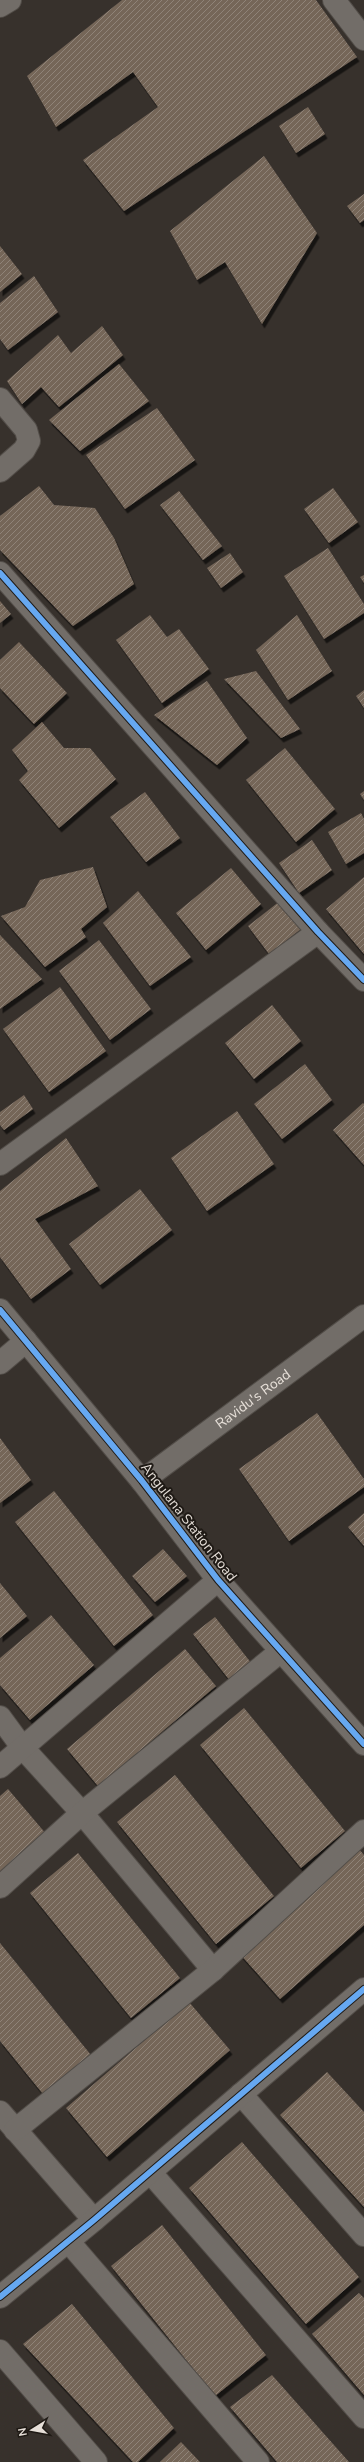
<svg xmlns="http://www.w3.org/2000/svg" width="364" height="2462" font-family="'Nunito Sans',sans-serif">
<defs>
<pattern id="building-hatch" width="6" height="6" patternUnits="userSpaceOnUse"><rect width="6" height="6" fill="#756659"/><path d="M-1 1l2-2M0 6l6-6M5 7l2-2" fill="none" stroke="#8f8378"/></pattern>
<filter id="shadow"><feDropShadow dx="2.5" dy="4.5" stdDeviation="0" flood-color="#0009"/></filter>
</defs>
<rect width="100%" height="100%" fill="#37312c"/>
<g fill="url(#building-hatch)" filter="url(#shadow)">
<polygon points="122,0 316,0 357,57 124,211 83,160 158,107 133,72 56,127 27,76"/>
<polygon points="308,107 325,134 296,153 279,126"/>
<polygon points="264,156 317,233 262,324 225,262 197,280 170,231"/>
<polygon points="364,194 364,220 360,223 347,206"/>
<polygon points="0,246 22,274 0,292"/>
<polygon points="34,276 58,312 8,350 0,339 0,303"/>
<polygon points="102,326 123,355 59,407 41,387 22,404 7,381 58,335 71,353"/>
<polygon points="119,364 149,401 80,451 49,420"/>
<polygon points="157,408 195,460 125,509 86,455"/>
<polygon points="39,486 54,505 95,508 114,538 134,584 73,626 0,550 0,516"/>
<polygon points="333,488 358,522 329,543 304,509"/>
<polygon points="179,491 222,546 203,560 160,505"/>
<polygon points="328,548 364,604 364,613 324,639 284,576"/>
<polygon points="230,553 243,572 221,588 207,568"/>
<polygon points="364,575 364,583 360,577"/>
<polygon points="0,601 11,614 0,623"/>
<polygon points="150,615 167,637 179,629 209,669 162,703 116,640"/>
<polygon points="297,615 332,671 288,700 256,650"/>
<polygon points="19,642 67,693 34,724 0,688 0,660"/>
<polygon points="256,671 300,729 281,738 224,679"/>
<polygon points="207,681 247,738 217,765 154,715"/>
<polygon points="364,690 364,708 356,696"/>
<polygon points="42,722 64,748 90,748 116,779 59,828 19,780 28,771 12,750"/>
<polygon points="285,748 335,809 296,842 246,780"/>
<polygon points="364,791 364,800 360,794"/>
<polygon points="145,792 180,838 146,862 110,817"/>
<polygon points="361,813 364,819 364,853 346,864 328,832"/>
<polygon points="312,840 332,870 299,893 279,863"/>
<polygon points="93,867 107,907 81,929 86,937 45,967 1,916 25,907 40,880"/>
<polygon points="231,868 261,904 206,950 176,913"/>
<polygon points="364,877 364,954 326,909"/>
<polygon points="138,891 191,957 150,986 103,923"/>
<polygon points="280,901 301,929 269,954 248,926"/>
<polygon points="0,935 42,979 0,1009"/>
<polygon points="99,940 151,1009 110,1040 59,971"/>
<polygon points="60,987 106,1051 49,1092 3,1029"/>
<polygon points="272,1005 301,1041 254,1079 225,1043"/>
<polygon points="305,1064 332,1100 282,1139 254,1104"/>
<polygon points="24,1095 33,1109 4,1130 0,1125 0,1112"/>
<polygon points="363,1103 364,1104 364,1165 333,1130"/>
<polygon points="237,1111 274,1164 207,1211 171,1158"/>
<polygon points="66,1138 98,1186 35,1219 71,1269 31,1299 0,1257 0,1191"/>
<polygon points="140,1189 172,1230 100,1285 69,1244"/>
<polygon points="317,1413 364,1479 364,1487 289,1541 239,1469"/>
<polygon points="0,1438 31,1480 0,1503"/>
<polygon points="54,1491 153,1615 114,1646 15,1522"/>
<polygon points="364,1513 364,1546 348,1527"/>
<polygon points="163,1549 187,1576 155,1602 132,1576"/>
<polygon points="0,1583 27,1616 0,1638"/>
<polygon points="51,1615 94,1665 30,1720 0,1685 0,1658"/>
<polygon points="215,1617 252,1664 231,1682 193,1634"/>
<polygon points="185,1649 216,1686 98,1786 67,1749"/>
<polygon points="244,1708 345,1831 301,1868 200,1745"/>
<polygon points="175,1775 274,1896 216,1944 117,1822"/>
<polygon points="8,1789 47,1835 0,1876 0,1796"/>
<polygon points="358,1848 364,1855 364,1925 280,1999 239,1953"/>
<polygon points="78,1853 180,1978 131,2018 30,1893"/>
<polygon points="0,1943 91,2055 43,2094 0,2041"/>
<polygon points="189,2002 230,2050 107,2157 66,2108"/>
<polygon points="327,2072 364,2112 364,2207 280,2115"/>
<polygon points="242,2142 359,2277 306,2324 189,2188"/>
<polygon points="162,2225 266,2355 215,2396 111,2266"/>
<polygon points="359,2293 364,2298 364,2395 312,2334"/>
<polygon points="72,2304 174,2428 138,2462 133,2462 23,2344"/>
<polygon points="272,2375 349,2462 277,2462 230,2407"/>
<polygon points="181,2442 200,2462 160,2462"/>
</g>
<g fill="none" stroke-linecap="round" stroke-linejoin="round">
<defs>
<g id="minor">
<polyline points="334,0 364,39"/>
<polyline points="0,6 10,0"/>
<polyline points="0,399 26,430 29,441 24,450 0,471"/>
<polyline points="0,573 318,932 364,980"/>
<polyline points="0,1164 318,932"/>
<polyline points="0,1310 142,1481 218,1580 364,1744"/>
<polyline points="0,1363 26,1341"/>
<path id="s1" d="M142,1481l222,-165"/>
<polyline points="0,1717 22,1747 82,1813 213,1970"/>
<polyline points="0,1767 218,1580"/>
<polyline points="0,1887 82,1813 281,1651"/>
<polyline points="241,2094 364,2235"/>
<polyline points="0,2112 94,2220"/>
<polyline points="15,2130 213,1970 364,1831"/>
<polyline points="150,2172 364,2417"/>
<polyline points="68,2241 258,2462"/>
<polyline points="0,2297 94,2220 364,1989"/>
<polyline points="0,2351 96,2462"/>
</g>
</defs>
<use href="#minor" stroke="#524d48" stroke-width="24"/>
<use href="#minor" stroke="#726d68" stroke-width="22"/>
<defs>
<g id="cycleway">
<polyline points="0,573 318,932 364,980"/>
<polyline points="0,1310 142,1481 218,1580 364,1744"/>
<polyline points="0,2297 94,2220 364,1989"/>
</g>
</defs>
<use href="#cycleway" stroke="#1f1a15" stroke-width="8"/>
<use href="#cycleway" stroke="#66a8f1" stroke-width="6"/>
</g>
<g text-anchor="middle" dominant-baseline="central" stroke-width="4" stroke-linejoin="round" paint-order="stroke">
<g font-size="14" fill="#e6dfd8" stroke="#1f1a15">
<text stroke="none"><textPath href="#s1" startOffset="138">Ravidu's Road</textPath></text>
<text transform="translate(189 1522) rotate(52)">Angulana Station Road</text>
</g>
</g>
<g transform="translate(32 2430) rotate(259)" stroke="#1f1a15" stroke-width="3" paint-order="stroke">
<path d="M0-3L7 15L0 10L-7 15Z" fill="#e6dfd8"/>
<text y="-6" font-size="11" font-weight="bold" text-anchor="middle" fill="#e6dfd8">N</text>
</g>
</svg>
